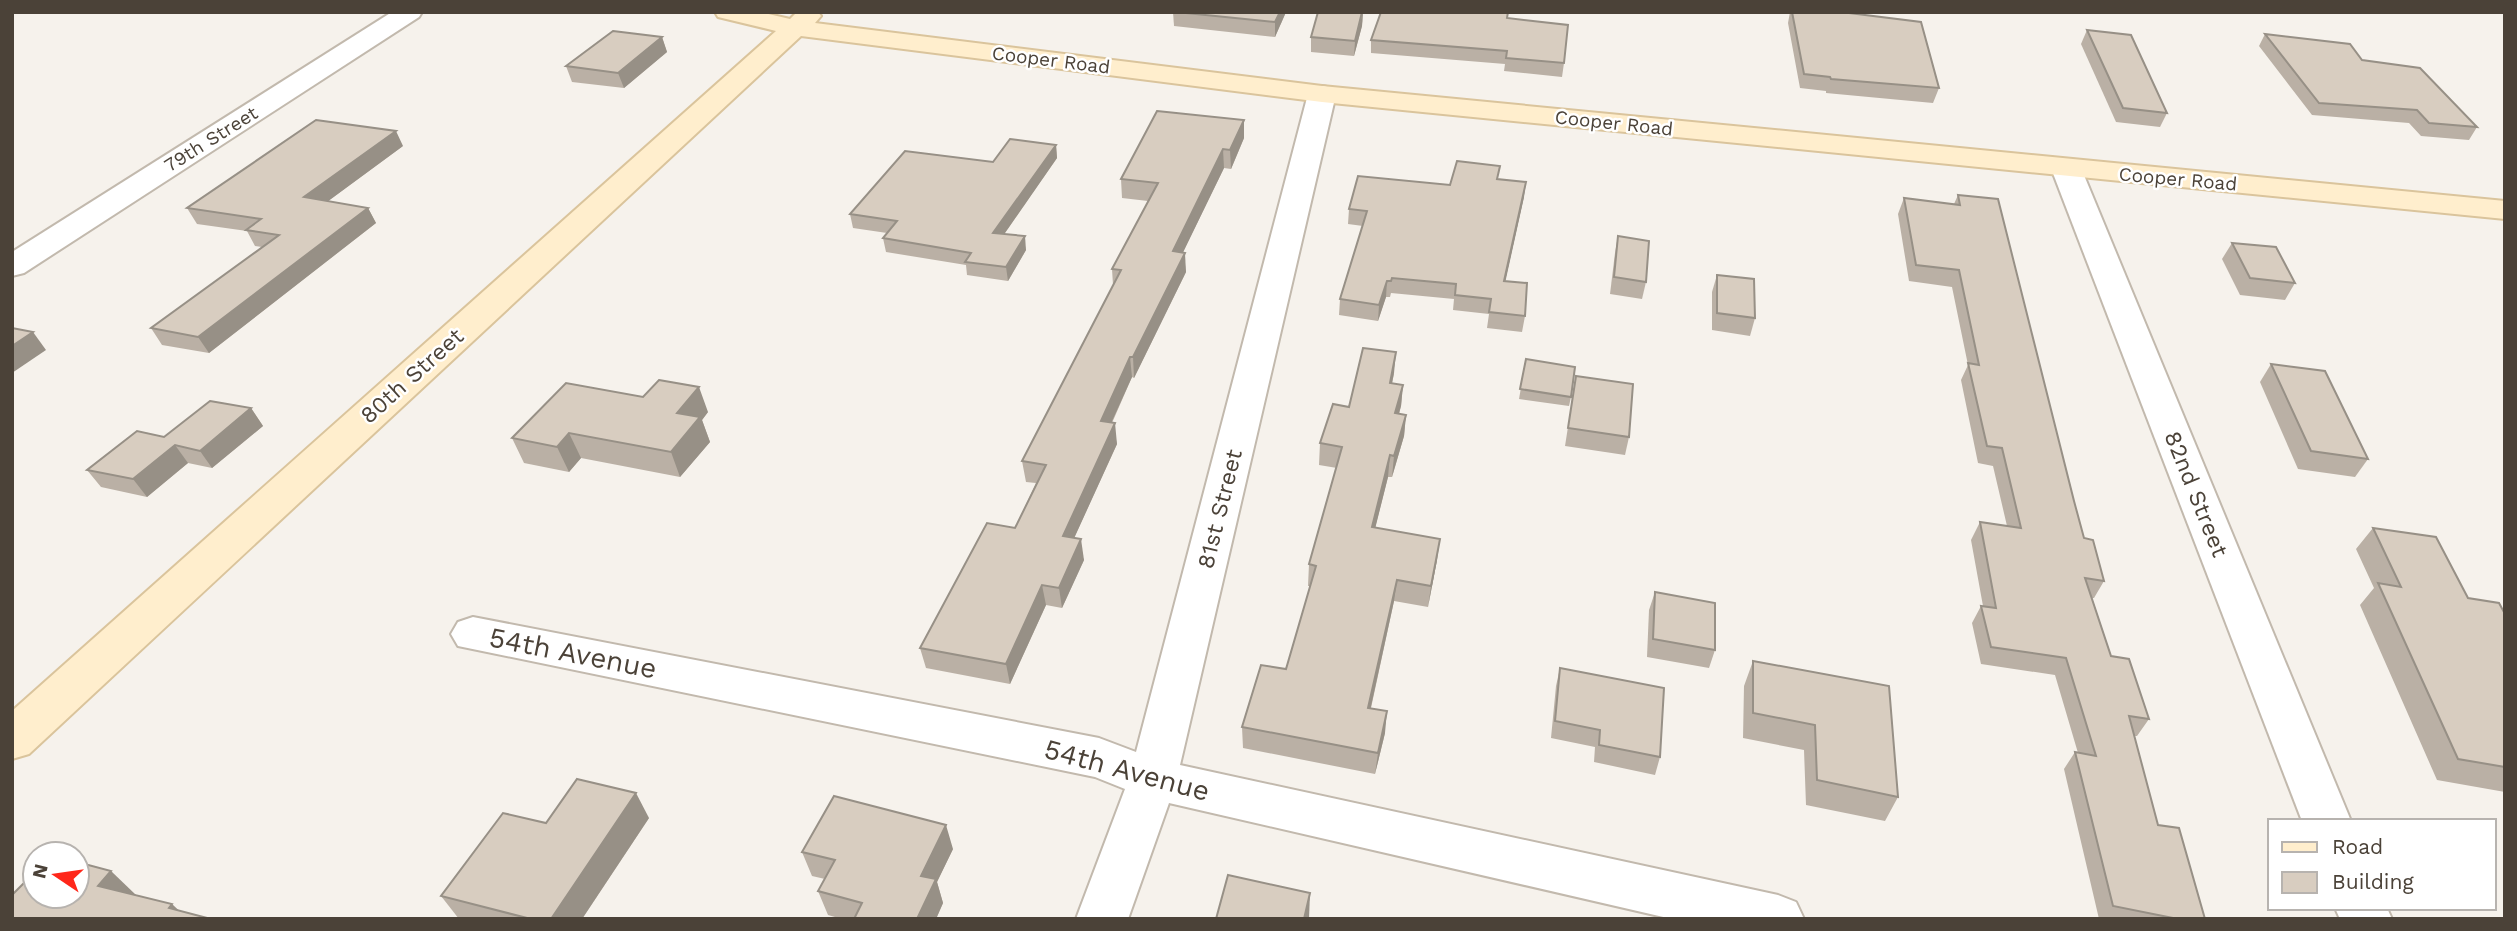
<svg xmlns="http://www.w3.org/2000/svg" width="2517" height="931" font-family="'Work Sans',sans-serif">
<rect width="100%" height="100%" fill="#f6f2ec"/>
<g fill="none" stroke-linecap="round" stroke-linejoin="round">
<defs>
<g id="street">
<polygon points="392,12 422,12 419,17 24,273 12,276 12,252"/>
<polygon points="1322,86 1332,88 1336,94 1180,765 1778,895 1796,902 1804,919 1672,919 1169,803 1128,919 1076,919 1125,789 1095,777 458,646 451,634 458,622 473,617 1099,738 1136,752 1308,94 1312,88"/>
<polygon points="2066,159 2076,162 2081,168 2351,821 2302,821 2051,168 2056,162"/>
<polygon points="2335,908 2387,908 2392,919 2340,919"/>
</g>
<polygon id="secondary" points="715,12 760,12 790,19 797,12 818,12 821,16 815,23 1322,86 2505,201 2505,219 1322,102 801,36 29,754 12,759 12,711 776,31 718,17"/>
</defs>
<use href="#street" stroke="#c2b9ad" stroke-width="4"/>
<use href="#secondary" stroke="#dac49c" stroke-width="4"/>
<use href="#street" fill="#fff" fill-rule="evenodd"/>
<use href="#secondary" fill="#ffeecd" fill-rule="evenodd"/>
</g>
<g fill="#bab0a5">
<polygon points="1173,12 1286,12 1275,37 1174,26"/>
<polygon points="1363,12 1362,26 1354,56 1311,52 1311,37"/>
<polygon points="1790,12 1841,12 1939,88 1933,103 1826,93 1826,91 1800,88 1788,23"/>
<polygon points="1507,18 1564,63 1562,77 1504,71 1505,64 1371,53 1371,40"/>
<polygon points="2087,30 2167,113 2160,127 2116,122 2081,44"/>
<polygon points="2265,34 2362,60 2477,127 2469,140 2421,136 2409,123 2312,115 2259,46"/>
<polygon points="662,37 667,52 624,88 572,82 566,66"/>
<polygon points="1244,120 1244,138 1231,169 1224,168 1183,252 1186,272 1134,378 1132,377 1112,423 1117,444 1074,538 1084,560 1062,608 1046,605 1010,684 926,668 920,648 1015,528 1036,483 1026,482 1022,461 1113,285 1112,269 1148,201 1122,198 1121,179"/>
<polygon points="1056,145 1057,158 1004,234 1026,250 1008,281 967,275 966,265 886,252 883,238 887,233 853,228 850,214 993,162"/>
<polygon points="403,146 328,201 368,208 376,223 209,353 162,345 151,328 262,247 255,246 247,231 197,224 187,208"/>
<polygon points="1498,179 1524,197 1505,281 1525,316 1522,332 1487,328 1489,314 1453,310 1454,299 1391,293 1390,297 1386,297 1378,321 1339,315 1340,299 1363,226 1348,224 1349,209 1450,185"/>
<polygon points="1958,195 2074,501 2084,538 2104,581 2094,598 2092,598 2111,656 2149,719 2137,736 2134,736 2158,825 2205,919 2099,919 2064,769 2075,752 2078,753 2055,675 1981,664 1972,623 1981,606 1983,606 1971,540 1980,522 2007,526 1993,466 1978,463 1961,380 1968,365 1952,287 1909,281 1898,214 1904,198 1954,204"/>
<polygon points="1618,236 1646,282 1642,299 1610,294 1615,253"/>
<polygon points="2232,243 2295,283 2285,300 2240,295 2222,259"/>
<polygon points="1717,275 1755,318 1750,336 1712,330 1712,292"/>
<polygon points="1526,359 1571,397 1569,406 1519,399"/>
<polygon points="2271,364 2368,459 2355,477 2298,469 2260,382"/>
<polygon points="1394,373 1392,383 1403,385 1401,406 1399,414 1406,415 1404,436 1392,477 1388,477 1375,528 1437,560 1428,607 1394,601 1371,708 1385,733 1375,774 1243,748 1242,727 1286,669 1310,586 1308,586 1309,564 1337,468 1319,465 1320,443 1349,407"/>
<polygon points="1576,376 1629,437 1625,455 1565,446"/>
<polygon points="251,408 263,426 212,468 188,463 147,497 101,487 87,470 164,437"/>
<polygon points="708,412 702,420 710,442 680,477 581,458 569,472 524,463 512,438"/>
<polygon points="2373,528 2468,598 2505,614 2505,792 2437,780 2360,605 2374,588 2356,549"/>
<polygon points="1655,592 1715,650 1709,668 1647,657 1649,610"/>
<polygon points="1753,661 1898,797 1885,821 1806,805 1804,750 1743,738 1744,686"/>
<polygon points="1560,668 1660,757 1655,775 1594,762 1595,747 1551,738 1556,686"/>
<polygon points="649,818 582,919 459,919 441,896 546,823"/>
<polygon points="953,849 937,882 943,903 936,919 842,919 828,915 818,891 825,879 812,876 802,852"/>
</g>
<g fill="#979086">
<polygon points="1280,12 1286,12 1275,37 1275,22"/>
<polygon points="1363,12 1362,26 1354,56 1355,41"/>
<polygon points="662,37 667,52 624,88 618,73"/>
<polygon points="1244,120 1244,138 1231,169 1230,150"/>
<polygon points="396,131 403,146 312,213 304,197"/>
<polygon points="1056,145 1057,158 996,246 993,233"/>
<polygon points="1223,149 1224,168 1174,271 1173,251"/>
<polygon points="1526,182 1524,197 1502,297 1504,281"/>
<polygon points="368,208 376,223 209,353 198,337"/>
<polygon points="1025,236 1026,250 1008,281 1006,267"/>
<polygon points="1185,253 1186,272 1134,378 1133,357"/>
<polygon points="1387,281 1386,297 1378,321 1379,305"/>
<polygon points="33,332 46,350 12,373 12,346"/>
<polygon points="1396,352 1394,373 1388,404 1390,383"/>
<polygon points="1130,357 1132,377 1103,441 1101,421"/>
<polygon points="1403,385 1401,406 1393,434 1395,413"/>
<polygon points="699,387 708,412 702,420 710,442 680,477 671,452 677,413"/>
<polygon points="251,408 263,426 212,468 200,451"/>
<polygon points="1406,415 1404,436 1392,477 1394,456"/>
<polygon points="1115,423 1117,444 1066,556 1063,536"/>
<polygon points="569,433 581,458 569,472 557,447"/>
<polygon points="175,445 188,463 147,497 133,479"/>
<polygon points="1390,455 1388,477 1370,549 1372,527"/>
<polygon points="1081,539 1084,560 1062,608 1059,588"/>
<polygon points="1440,539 1437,560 1428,607 1431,586"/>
<polygon points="1397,580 1394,601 1366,729 1368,708"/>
<polygon points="1042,585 1046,605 1010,684 1006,664"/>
<polygon points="1387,711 1385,733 1375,774 1378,753"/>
<polygon points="636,793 649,818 582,919 551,919"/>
<polygon points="946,825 953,849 937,882 943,903 936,919 917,919 921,876"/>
<polygon points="111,871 136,895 98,886"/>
<polygon points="1310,893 1309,919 1304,919"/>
<polygon points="172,904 188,919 169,908"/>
</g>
<g fill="#d8cdc0" stroke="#979086" stroke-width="2">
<polygon points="1176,12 1280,12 1275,22"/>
<polygon points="1318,12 1362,12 1355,41 1311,37"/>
<polygon points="1381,12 1508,12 1507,18 1568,25 1564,63 1506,58 1507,51 1371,40"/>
<polygon points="1792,12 1841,12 1921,22 1939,88 1831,79 1830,77 1804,74"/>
<polygon points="2087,30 2131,35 2167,113 2123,108"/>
<polygon points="613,31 662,37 618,73 566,66"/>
<polygon points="2265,34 2350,44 2362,60 2420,68 2477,127 2429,123 2417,110 2319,103"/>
<polygon points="1157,111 1244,120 1230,150 1223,149 1173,251 1185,253 1133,357 1130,357 1101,421 1115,423 1063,536 1081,539 1059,588 1042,585 1006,664 920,648 987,523 1015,528 1046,465 1022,461 1121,270 1112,269 1158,183 1121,179"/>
<polygon points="316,120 396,131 304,197 368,208 198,337 151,328 279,235 246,230 261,219 187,208"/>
<polygon points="1010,139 1056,145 993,233 1025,236 1006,267 965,262 971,253 883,238 897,221 850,214 905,151 993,162"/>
<polygon points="1457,161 1500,166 1497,179 1526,182 1504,281 1527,283 1525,316 1489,312 1491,299 1455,295 1456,284 1392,278 1391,281 1387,281 1379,305 1340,299 1367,211 1349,209 1358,176 1450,185"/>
<polygon points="1958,195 1998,199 2074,501 2084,538 2093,540 2104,581 2085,578 2111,656 2129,659 2149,719 2129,716 2158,825 2179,828 2205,919 2178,919 2113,906 2075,752 2096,756 2066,658 1991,647 1981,606 1996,608 1980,522 2021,528 2002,448 1987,446 1968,363 1979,365 1959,270 1916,265 1904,198 1960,205"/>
<polygon points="1618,236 1649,241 1646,282 1614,277"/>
<polygon points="2232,243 2276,247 2295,283 2250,278"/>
<polygon points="1717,275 1754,279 1755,318 1717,313"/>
<polygon points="12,328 33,332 12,346"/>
<polygon points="1363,348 1396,352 1390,383 1403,385 1395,413 1406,415 1394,456 1390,455 1372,527 1440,539 1431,586 1397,580 1368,708 1387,711 1378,753 1242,727 1261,665 1286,669 1316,566 1309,564 1342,447 1320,443 1333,404 1349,407"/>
<polygon points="1526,359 1575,367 1571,397 1520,389"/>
<polygon points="2271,364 2325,371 2368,459 2311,451"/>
<polygon points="1576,376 1633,384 1629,437 1568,428"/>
<polygon points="659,380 699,387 677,413 700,417 671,452 569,433 557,447 512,438 566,383 643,397"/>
<polygon points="210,401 251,408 200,451 175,445 133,479 87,470 137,431 164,437"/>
<polygon points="2373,528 2436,537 2468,598 2499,603 2505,614 2505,767 2458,759 2378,583 2401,587"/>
<polygon points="1655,592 1715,603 1715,650 1653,639"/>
<polygon points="1753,661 1889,686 1898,797 1817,780 1815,725 1753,713"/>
<polygon points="1560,668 1664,688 1660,757 1599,745 1600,730 1555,721"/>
<polygon points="577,779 636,793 551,919 531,919 441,896 503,813 546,823"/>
<polygon points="834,796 946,825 921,876 936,879 917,919 854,919 862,903 818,891 835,860 802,852"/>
<polygon points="77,862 111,871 98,886 172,904 169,908 211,919 12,919 12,895 35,872 35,896 77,896"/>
<polygon points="1228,875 1310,893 1304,919 1216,919"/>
</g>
<g text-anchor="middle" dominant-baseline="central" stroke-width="5" stroke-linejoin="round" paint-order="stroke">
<g font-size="19" fill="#4b4238" stroke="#fff">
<text transform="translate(1051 60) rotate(7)">Cooper Road</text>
<text transform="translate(1614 123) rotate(6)">Cooper Road</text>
<text transform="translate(211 139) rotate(-32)">79th Street</text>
<text transform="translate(2178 179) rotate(5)">Cooper Road</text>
</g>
<g font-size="23" fill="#4b4238" stroke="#fff">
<text transform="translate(412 376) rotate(-42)">80th Street</text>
<text transform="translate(2196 494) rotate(68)">82nd Street</text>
<text transform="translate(1220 509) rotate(-76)">81st Street</text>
</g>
<g font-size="28" fill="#4b4238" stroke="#fff">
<text transform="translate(573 653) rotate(11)">54th Avenue</text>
<text transform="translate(1127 770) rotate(15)">54th Avenue</text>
</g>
</g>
<rect width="2517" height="931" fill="none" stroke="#4b4238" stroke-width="28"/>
<rect x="2268" y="819" width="228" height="91" fill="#ffffff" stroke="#b7b3af" stroke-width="2"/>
<rect x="2282" y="842" width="35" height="10" fill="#ffeecd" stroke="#b7b3af" stroke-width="2"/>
<text x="2332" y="854" font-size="21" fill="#4b4238">Road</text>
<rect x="2282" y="872" width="35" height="21" fill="#d8cdc0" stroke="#b7b3af" stroke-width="2"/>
<text x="2332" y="889" font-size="21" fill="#4b4238">Building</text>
<g transform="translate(56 875) rotate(283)"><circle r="33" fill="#ffffff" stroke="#b7b3af" stroke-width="2"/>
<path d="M0-5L12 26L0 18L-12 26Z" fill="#ff271a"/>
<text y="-10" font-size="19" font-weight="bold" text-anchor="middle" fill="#4b4238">N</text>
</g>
</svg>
